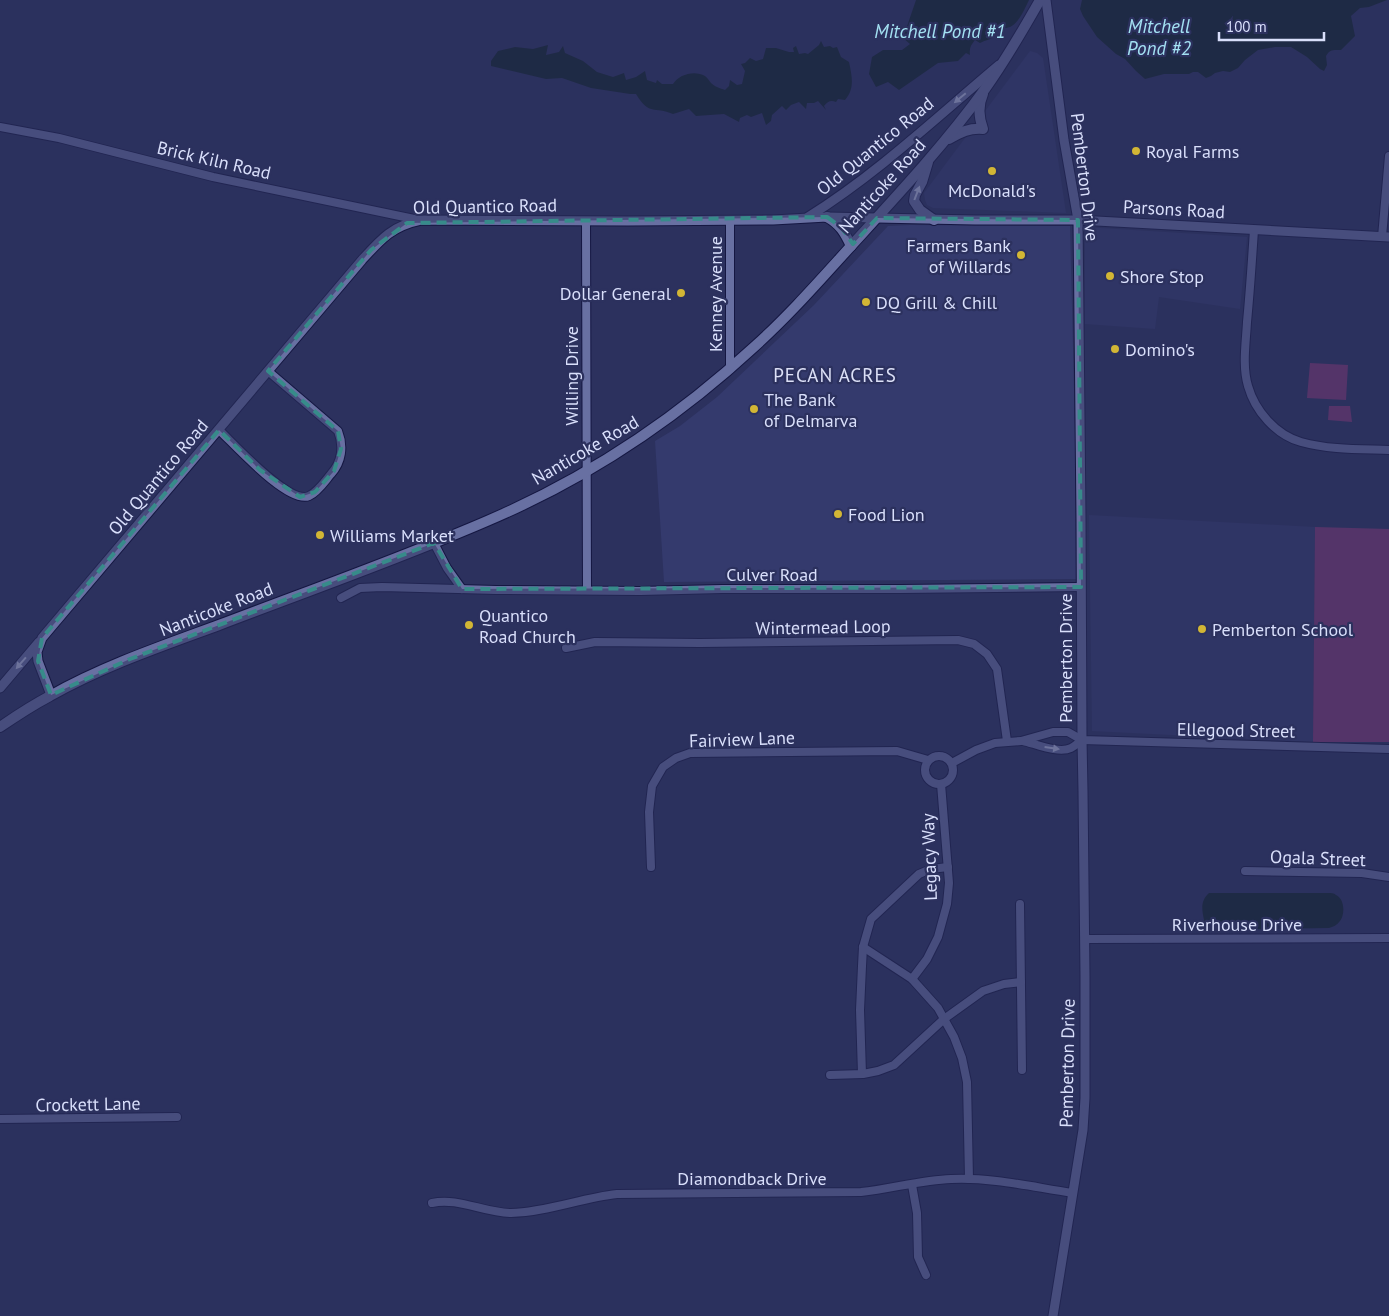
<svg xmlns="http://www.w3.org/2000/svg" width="1389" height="1316" font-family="'PT Sans',sans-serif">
<rect width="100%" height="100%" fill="#2c315e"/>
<g fill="#343a6d">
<polygon points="1030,51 1037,53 1043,58 1066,213 933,208 927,205 925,200 924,193"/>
<polygon points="910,225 1070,226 1075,429 1076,579 664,582 655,441 680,426 717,397 814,305 888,226"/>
<polygon points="1085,227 1247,237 1240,309 1159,297 1155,329 1085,324"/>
<polygon points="1089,515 1315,527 1313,742 1092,731"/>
</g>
<g fill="#863875">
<polygon points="1310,363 1348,365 1346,400 1307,398"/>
<polygon points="1329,406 1350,406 1352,422 1328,420"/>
<polygon points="1315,527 1389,529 1389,742 1313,742"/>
</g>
<g fill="#0f2227">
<path d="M916,0h113c-4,8 -10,23 -19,27 -5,2 -10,0 -15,4l-1,6c-4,3 -9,3 -14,6l-5,-3c-4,5 -6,8 -5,15l-4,-2 -8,8 -20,2 -39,27 -11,-8 -12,5 -7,-13 3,-17 11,-7h19l8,-6 -7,-6z"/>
<path d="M1082,0h305l-18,7 -9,1 -9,8 4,20 -14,14c-8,0 -11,-1 -15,6l1,9 -3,6 -4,-2 -13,-12 -16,-10h-16l-17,3 -13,10 -7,8 -8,4 -7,-1 -8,2 -4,3 -5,2 -8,-6h-5l-4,2h-25l-19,5 -9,-8 -11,-12 -9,-5 -19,-17 -14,-21 -3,-7z"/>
<path d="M821,41l3,6 6,-1 3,2 4,-1 4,10 8,5c3,14 6,27 -4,38l-7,-1 -2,3c-5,-2 -8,-1 -12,4l2,4 -8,-9 -4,2h-7l-1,6 -7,-7 -8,3 -5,5 -4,-4 -10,9 -1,6 -5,4 -4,-12 -11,4 -4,-2 -7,3 -1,4 -15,-8 -28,2 -7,-7 -16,5c-19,-8 -24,2 -37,-20h-6l-39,-6 -29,-10 -16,1 -55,-13v-5l7,-10 17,-4 18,2 15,-4 -2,10 13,-3 4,-6 2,7 18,8 14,11 16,5 11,-4 2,7 10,-3 9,-6 2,9 9,3 1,-3 5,4h11c6,-10 22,-14 32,-8 3,2 4,5 6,7 4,4 9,5 14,7l4,-4 1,-6 7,5 5,-1 3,-13 -4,-7 4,-1 5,-5 6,3 7,-2 3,-11h10l13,4h5l-1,-4 3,-2 3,8 6,-1 3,1 11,-9z"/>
<path d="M1209,893h119c3,0 6,0 8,2 9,4 9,20 4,26 -3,4 -7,6 -11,7l-110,2 -12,-6 -10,4 7,-8c-2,-10 -4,-19 5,-27z"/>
</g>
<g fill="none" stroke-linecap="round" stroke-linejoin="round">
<defs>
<g id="minor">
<polyline points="0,127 59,138 213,177 419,220"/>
<polyline points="730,220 730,369"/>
<polyline points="586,221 587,590"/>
<path d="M1254,230c-2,30 -4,61 -7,92 -1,20 -5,44 1,64 7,25 28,49 53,56 29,8 59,7 88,8"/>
<polyline points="1382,237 1389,156"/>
<path d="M219,430c15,14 70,75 90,66 9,-4 16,-15 22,-22 11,-12 13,-28 7,-43l-70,-60"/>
<polyline points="434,543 447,568 462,589"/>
<polyline points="341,598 360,588 382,587 496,590 640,591 722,589 901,589 1081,587"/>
<polyline points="566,648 595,642 700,643 958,640 974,644 987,654 997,669 1007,741"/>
<path d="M1023,741c13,3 36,13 48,7 4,-2 7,-5 11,-8"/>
<circle cx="939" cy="770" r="14"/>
<polyline points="952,763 976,750 995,743 1021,741 1053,732 1068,732 1082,740 1389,749"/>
<polyline points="651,867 649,812 652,786 663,767 676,758 690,753 897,751 928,760"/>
<polyline points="1245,871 1362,873 1389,877"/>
<polyline points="1020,904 1022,1070"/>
<polyline points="1085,939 1389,938"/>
<polyline points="863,947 912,979 938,1008 954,1037 962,1058 967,1082 969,1179"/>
<polyline points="912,979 927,959 938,937 947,904 949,883 941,784"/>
<polyline points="862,1074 860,1010 862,966 863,947 871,919 919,874 931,869 948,867"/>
<polyline points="830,1075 863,1074 878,1071 894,1065 944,1019 983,991 1004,984 1021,982"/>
<polyline points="0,1119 177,1117"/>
<polyline points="912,1185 917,1213 918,1257 926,1275"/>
<path d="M432,1203c26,-6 52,10 79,10 36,-1 70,-15 106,-19l244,-2c30,-3 60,-12 90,-13 41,-2 81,8 122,14"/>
</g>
<g id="tertiary">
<polyline points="1046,0 1064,140 1078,220 1081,518 1082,740 1083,791 1085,976 1085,1098 1083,1130 1053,1316"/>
<path d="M808,217c69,-43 129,-100 191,-152"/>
<polyline points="0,688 39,642"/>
<path d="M51,695l-13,-34 -1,-9 5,-14 320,-378c19,-21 30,-34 59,-40l207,1 145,-1 54,-3 148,3h103l311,17"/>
</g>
<g id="secondary">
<path d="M949,139c12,-7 20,-11 34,-10 -4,-11 -5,-24 0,-35"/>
<polyline points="928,162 922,182 915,195 914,201 920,210 934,220"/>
<path d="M827,217c13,7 18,16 24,29"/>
<path d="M0,727c16,-11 33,-22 50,-31 53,-30 112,-50 169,-71 89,-34 180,-66 268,-104 99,-42 188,-101 267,-174 39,-35 73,-75 108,-113 43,-47 86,-94 123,-145 20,-28 38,-59 55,-89"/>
</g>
</defs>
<use href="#minor" stroke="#151742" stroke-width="10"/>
<use href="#tertiary" stroke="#151742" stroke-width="11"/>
<use href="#secondary" stroke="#151742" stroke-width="12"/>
<use href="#minor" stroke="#6870a2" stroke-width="8"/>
<use href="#tertiary" stroke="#6870a2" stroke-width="9"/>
<use href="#secondary" stroke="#6870a2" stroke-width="10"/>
</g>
<defs><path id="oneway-solid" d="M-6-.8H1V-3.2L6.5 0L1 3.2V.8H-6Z" transform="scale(1.25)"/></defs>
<g fill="#bdc3e5">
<use href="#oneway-solid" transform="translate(960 98) rotate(140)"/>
<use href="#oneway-solid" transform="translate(917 193) rotate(-69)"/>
<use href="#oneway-solid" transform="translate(21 663) rotate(131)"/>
<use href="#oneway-solid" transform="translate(1052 748) rotate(8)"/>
</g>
<path d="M0 0H1389V1316H0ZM827,217l14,10 12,17 24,-26 201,2 3,367 -619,2 -28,-46 -304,116 -79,36 -13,-34 4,-23 177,-208 41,40 40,27 15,-5 19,-21 7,-22 -3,-18 -70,-60 103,-121 36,-27z" fill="#2c315e" fill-opacity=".55" fill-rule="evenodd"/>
<path fill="none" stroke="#378b8a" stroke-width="4" stroke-dasharray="10 6" stroke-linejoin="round" d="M827,217l14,10 12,17 24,-26 201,2 3,367 -619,2 -28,-46 -304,116 -79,36 -13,-34 4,-23 177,-208 41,40 40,27 15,-5 19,-21 7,-22 -3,-18 -70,-60 103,-121 36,-27z"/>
<g fill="#d2b635" stroke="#2c315e" stroke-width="2">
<circle cx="1136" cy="151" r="5"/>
<circle cx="992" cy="171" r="5"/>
<circle cx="1021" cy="255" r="5"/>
<circle cx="1110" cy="276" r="5"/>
<circle cx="681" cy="293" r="5"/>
<circle cx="866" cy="302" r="5"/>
<circle cx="1115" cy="349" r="5"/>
<circle cx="754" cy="409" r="5"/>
<circle cx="838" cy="514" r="5"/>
<circle cx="320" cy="535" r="5"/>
<circle cx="469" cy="625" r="5"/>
<circle cx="1202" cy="629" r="5"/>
</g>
<g text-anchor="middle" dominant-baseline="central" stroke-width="4.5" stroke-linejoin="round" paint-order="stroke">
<g font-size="18" fill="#d9dffb" stroke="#2c315e">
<text transform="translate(875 146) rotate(-39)">Old Quantico Road</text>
<text transform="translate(214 160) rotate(13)">Brick Kiln Road</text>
<text transform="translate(1085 177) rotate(83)">Pemberton Drive</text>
<text transform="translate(882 186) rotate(-48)">Nanticoke Road</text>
<text transform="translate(485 206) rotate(-1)">Old Quantico Road</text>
<text transform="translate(1174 209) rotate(3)">Parsons Road</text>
<text transform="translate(715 294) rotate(-90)">Kenney Avenue</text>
<text transform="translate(571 376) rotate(-90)">Willing Drive</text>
<text transform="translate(585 450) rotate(-30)">Nanticoke Road</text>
<text transform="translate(158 477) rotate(-50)">Old Quantico Road</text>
<text x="772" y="574">Culver Road</text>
<text transform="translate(216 609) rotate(-21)">Nanticoke Road</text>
<text transform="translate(823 627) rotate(-1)">Wintermead Loop</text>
<text transform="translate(1065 658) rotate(-90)">Pemberton Drive</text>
<text transform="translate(1236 730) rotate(1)">Ellegood Street</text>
<text transform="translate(742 739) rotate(-2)">Fairview Lane</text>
<text transform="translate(929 857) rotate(-92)">Legacy Way</text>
<text transform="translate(1318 858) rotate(2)">Ogala Street</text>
<text x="1237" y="924">Riverhouse Drive</text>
<text transform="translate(1067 1063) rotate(-89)">Pemberton Drive</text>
<text transform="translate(88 1104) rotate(-1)">Crockett Lane</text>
<text x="752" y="1178">Diamondback Drive</text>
</g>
<g font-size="18" fill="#d9dffb" stroke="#2c315e" text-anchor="start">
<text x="1146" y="151">Royal Farms</text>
<text x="992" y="190" text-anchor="middle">McDonald's</text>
<text x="1011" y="245" text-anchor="end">Farmers Bank<tspan x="1011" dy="21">of Willards</tspan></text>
<text x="1120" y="276">Shore Stop</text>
<text x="671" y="293" text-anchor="end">Dollar General</text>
<text x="876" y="302">DQ Grill &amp; Chill</text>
<text x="1125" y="349">Domino's</text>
<text x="764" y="399">The Bank<tspan x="764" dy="21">of Delmarva</tspan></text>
<text x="848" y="514">Food Lion</text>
<text x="330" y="535">Williams Market</text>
<text x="479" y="615">Quantico<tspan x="479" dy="21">Road Church</tspan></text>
<text x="1212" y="629">Pemberton School</text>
</g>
<g font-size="19" font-style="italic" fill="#a3e1f2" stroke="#2c315e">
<text x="1159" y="26">Mitchell<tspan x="1159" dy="22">Pond #2</tspan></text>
<text x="940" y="31">Mitchell Pond #1</text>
</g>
<g font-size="19" letter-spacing="1" fill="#dce0f7" stroke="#2c315e">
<text x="835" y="375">PECAN ACRES</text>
</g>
</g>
<path d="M1219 32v8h105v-8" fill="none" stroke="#d9dffb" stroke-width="2.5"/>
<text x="1226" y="32" font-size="15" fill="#d9dffb" stroke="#2c315e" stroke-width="4" paint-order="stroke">100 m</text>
</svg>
